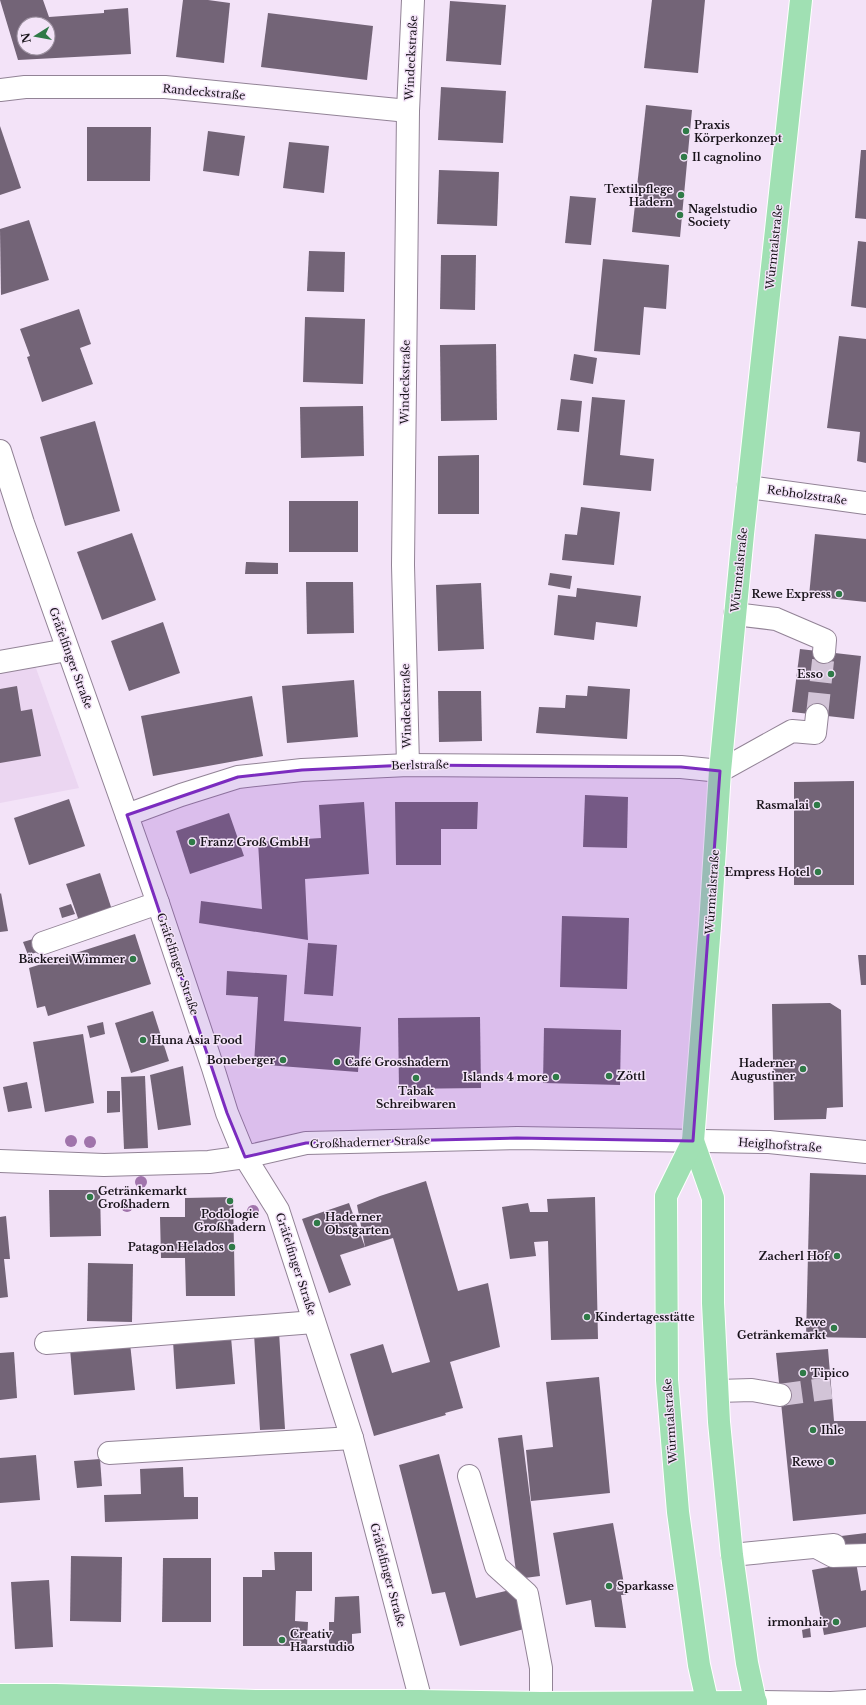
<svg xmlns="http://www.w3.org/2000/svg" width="866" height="1705" font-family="'Libre Baskerville',serif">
<rect width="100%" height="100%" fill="#f3e3f8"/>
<polygon fill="#ebd6f1" points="32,657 79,788 0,803 0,662"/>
<g fill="#736477" fill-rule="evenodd">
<path d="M0,0h43l6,17 55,-4v-3l24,-2 3,46 -113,6zM24,24h24v24h-24z"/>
<polygon points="183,0 208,0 230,3 224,63 176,57"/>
<polygon points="652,0 705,0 698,73 644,68"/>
<polygon points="450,1 506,5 501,65 446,61"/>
<polygon points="268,13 373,26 367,80 261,67"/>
<polygon points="441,87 506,91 503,143 438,140"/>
<polygon points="646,105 692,110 680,237 632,232"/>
<polygon points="0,126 21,188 0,195"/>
<polygon points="87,127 151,127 150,181 87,181"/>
<polygon points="208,131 245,136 239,176 203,171"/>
<polygon points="289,142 329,146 324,193 283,188"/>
<polygon points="861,150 866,150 866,219 855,218"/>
<polygon points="439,170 499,172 497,226 437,224"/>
<polygon points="570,196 596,198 591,245 565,243"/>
<polygon points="29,220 49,280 1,295 0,229"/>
<polygon points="858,241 866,242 866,308 851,306"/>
<polygon points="309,251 345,252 344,292 307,291"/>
<polygon points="441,255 476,255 475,310 440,309"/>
<polygon points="603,259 669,265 666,309 644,307 640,355 594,351"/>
<polygon points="79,309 91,344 80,348 93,384 42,402 27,357 30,356 20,329"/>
<polygon points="305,317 365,319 363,384 303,382"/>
<polygon points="839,336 866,339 866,463 857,461 860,432 827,428"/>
<polygon points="496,344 497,420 441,421 440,345"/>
<polygon points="574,354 597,358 593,384 570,380"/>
<polygon points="592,397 625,400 620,455 654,459 651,491 583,485"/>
<polygon points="561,399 582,401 579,432 557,430"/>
<polygon points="363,406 364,456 301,458 300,407"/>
<polygon points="95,421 120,511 65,526 40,437"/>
<polygon points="479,455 479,514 438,514 438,456"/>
<rect x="289" y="501" width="69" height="51"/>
<polygon points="581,507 620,512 614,565 562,560 565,534 577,535"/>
<polygon points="132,533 156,600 102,620 77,552"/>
<polygon points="815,534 866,539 866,602 809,596"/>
<polygon points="246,562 278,563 278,574 245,574"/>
<polygon points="550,573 572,576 570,589 548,585"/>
<polygon points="306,582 353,582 354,633 307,634"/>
<polygon points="481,583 484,649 438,651 436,585"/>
<polygon points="577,588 641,596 637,627 596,622 594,640 554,635 558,595 576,597"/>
<polygon points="163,622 180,673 129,691 111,641"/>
<polygon points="800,649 861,656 854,719 792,712"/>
<polygon points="354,680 358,737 287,743 282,686"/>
<polygon points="17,686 21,711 32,709 41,756 0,763 0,689"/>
<polygon points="588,686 630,689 627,739 536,733 539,707 565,708 566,695 587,696"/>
<polygon points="438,691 481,691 482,741 439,742"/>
<polygon points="252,696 263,756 153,776 141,716"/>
<polygon points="854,781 854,885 794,885 794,782"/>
<polygon points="585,795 628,797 627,848 583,847"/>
<polygon points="69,799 85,846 29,865 14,818"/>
<polygon points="364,802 369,874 305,879 308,940 199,923 201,901 262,909 258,842 321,838 319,805"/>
<polygon points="395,802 478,802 477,829 441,829 441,865 396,865"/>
<polygon points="229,813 244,856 190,874 176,831"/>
<polygon points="100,873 112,910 79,921 66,884"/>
<polygon points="1,893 8,931 0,932 0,894"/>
<polygon points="71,904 75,914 62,918 59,908"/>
<polygon points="562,916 629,918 627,989 560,987"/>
<polygon points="135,934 151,984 48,1016 45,1006 37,1008 29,968"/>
<polygon points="40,937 44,950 28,955 23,942"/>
<polygon points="308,943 337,945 333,996 304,994"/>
<polygon points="858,955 866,955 866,985 861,985"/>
<polygon points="227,971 287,975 284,1021 361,1027 358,1072 254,1064 258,997 226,995"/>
<polygon points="830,1003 841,1010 843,1107 827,1108 826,1119 774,1120 772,1004"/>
<polygon points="153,1011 169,1061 131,1073 115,1023"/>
<polygon points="480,1017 481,1088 399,1089 398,1018"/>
<polygon points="103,1022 105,1034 90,1038 87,1026"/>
<polygon points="544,1028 621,1030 620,1085 543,1083"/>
<polygon points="83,1034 94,1103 45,1112 33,1042"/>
<polygon points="183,1066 191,1125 158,1130 150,1075"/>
<polygon points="145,1076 148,1148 124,1149 121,1077"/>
<polygon points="27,1082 32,1108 8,1112 3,1087"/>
<polygon points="107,1091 120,1091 120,1112 107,1113"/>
<polygon points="810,1173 866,1175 866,1338 806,1337"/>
<polygon points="426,1181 458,1291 488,1283 500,1347 450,1362 463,1408 445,1413 446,1415 374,1436 350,1354 383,1344 392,1373 430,1362 393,1238 365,1247 357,1205 380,1196"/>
<polygon points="49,1190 100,1190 101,1236 50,1237"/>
<polygon points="233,1197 235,1296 186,1296 185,1258 161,1258 160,1217 185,1217 185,1198"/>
<polygon points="595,1197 598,1339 551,1340 548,1241 534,1242 536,1256 510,1259 502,1207 528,1203 530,1212 548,1212 547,1199"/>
<polygon points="349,1203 365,1247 340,1255 351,1285 329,1293 302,1219"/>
<polygon points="6,1216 10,1259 4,1259 8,1297 0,1298 0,1217"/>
<polygon points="88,1263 133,1264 132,1322 87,1321"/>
<polygon points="279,1332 285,1429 260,1430 254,1334"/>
<polygon points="231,1337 235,1384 176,1389 173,1341"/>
<polygon points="130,1343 135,1390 74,1395 70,1349"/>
<polygon points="828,1349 834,1421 866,1421 866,1514 793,1521 776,1353"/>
<polygon points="14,1352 17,1398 0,1400 0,1353"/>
<polygon points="599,1377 610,1493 531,1501 526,1450 553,1447 546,1382"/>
<polygon points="522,1435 540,1576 517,1579 498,1438"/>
<polygon points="439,1454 476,1598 514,1589 524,1629 460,1646 445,1592 432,1594 399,1465"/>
<polygon points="36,1455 40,1500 0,1503 0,1458"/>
<polygon points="100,1459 102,1486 77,1488 74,1461"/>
<polygon points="183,1467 184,1497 198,1497 198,1519 105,1522 104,1495 141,1494 140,1469"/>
<polygon points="613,1523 626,1595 621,1595 626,1628 595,1627 591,1600 566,1605 553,1533"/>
<polygon points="866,1533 866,1548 835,1551 833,1537"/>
<polygon points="274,1552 312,1552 312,1591 296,1591 295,1621 308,1622 307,1646 243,1646 243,1577 262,1577 262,1570 275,1570"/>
<polygon points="71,1556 122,1557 121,1622 70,1621"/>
<polygon points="163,1558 211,1558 211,1622 162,1622"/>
<polygon points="856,1562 861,1591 866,1590 866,1627 824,1635 812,1570"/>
<polygon points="49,1580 53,1647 15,1649 11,1582"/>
<polygon points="359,1596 361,1633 352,1634 352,1647 329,1647 329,1622 334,1622 335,1597"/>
<polygon points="810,1628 811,1637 803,1638 802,1630"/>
</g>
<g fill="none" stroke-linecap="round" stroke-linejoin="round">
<g stroke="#d2c4d7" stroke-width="22" stroke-dasharray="22 11" stroke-linecap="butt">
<polyline points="817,715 824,652"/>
<polyline points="780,1395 831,1388"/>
</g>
<defs>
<g id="minor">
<polyline points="0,90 25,87 165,87 408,111"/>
<polyline points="0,451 23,523 158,903 213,1068 227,1113 245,1157 278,1210 352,1438 422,1705"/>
<polyline points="748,487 866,503"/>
<polyline points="735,614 776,619 825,640 824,652"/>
<polyline points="0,662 67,650"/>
<polyline points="408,765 403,565 408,111 413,0"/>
<polyline points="127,815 181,795 238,777 302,770 408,765 681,767 720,771 792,731 815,733 817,715"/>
<polyline points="43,943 158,903"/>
<polyline points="0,1161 104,1165 209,1162 245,1157 306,1143 517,1138 769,1142 866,1152"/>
<polyline points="46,1343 314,1322"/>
<polyline points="718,1391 752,1390 780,1395"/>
<polyline points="109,1453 352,1438"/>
<polyline points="469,1476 496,1566 527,1594 541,1668 541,1703"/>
<polyline points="818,1548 833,1556 866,1555"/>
<polyline points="732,1555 834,1545"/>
<polyline points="756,1702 831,1703 866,1701"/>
</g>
<g id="major">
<polyline points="693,1141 713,1198 713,1303 719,1422 732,1555 747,1663 756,1705"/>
<polyline points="0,1695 56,1695 256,1701 420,1701 541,1703 756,1702"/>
<polyline points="708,1705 699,1665 678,1512 667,1380 666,1196 693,1141 710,925 720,771 743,534 801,0"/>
</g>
</defs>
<use href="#minor" stroke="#928396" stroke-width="24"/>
<use href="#major" stroke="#fff" stroke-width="24"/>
<use href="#minor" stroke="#fff" stroke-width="22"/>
<use href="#major" stroke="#a0e0b3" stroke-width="22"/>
</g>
<g fill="#a074ab">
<circle cx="71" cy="1141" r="6"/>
<circle cx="90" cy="1142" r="6"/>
<circle cx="141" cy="1182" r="6"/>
<circle cx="127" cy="1206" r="6"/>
<circle cx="253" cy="1211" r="6"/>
</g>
<path fill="#7b2cbf" fill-opacity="0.2" stroke="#7b2cbf" stroke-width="3" stroke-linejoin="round" d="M408,765l273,2 39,4 -27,370 -176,-3 -211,5 -61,14 -18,-44 -100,-298 111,-38 64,-7z"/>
<g fill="#2f7a47" stroke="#f3e3f8" stroke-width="1.5">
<circle cx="686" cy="131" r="4"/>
<circle cx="684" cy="157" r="4"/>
<circle cx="681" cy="195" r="4"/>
<circle cx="680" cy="215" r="4"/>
<circle cx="839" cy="594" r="4"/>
<circle cx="831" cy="674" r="4"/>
<circle cx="817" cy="805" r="4"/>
<circle cx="192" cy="842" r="4"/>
<circle cx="818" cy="872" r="4"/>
<circle cx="133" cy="959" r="4"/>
<circle cx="143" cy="1040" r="4"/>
<circle cx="283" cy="1060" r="4"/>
<circle cx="337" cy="1062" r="4"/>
<circle cx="803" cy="1069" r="4"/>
<circle cx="609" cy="1076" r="4"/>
<circle cx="556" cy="1077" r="4"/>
<circle cx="416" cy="1078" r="4"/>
<circle cx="90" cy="1197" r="4"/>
<circle cx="230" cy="1201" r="4"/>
<circle cx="317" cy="1223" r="4"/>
<circle cx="232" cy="1247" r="4"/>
<circle cx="837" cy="1256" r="4"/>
<circle cx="587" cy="1317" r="4"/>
<circle cx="834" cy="1328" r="4"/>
<circle cx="803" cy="1373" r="4"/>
<circle cx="813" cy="1430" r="4"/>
<circle cx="831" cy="1462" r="4"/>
<circle cx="609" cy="1586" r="4"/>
<circle cx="836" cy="1622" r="4"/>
<circle cx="282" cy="1640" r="4"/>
</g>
<g text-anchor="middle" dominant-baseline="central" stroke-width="3" stroke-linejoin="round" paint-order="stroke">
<g font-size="11" fill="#18131a" stroke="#f3e3f8">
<text transform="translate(411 58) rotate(-87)">Windeckstraße</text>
<text transform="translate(204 92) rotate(5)">Randeckstraße</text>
<text transform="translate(774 247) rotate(-84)">Würmtalstraße</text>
<text transform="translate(405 382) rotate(-89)">Windeckstraße</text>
<text transform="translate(807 495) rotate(8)">Rebholzstraße</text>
<text transform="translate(739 570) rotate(-84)">Würmtalstraße</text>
<text transform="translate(71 658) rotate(70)">Gräfelfinger Straße</text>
<text transform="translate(406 706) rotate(-91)">Windeckstraße</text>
<text transform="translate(420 765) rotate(-1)">Berlstraße</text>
<text transform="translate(712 892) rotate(-86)">Würmtalstraße</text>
<text transform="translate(178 964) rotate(71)">Gräfelfinger Straße</text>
<text transform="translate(370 1142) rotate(-2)">Großhaderner Straße</text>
<text transform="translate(780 1145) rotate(4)">Heiglhofstraße</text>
<text transform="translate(296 1264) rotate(72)">Gräfelfinger Straße</text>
<text transform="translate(670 1421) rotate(-94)">Würmtalstraße</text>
<text transform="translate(388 1575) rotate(75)">Gräfelfinger Straße</text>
</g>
<g font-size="11" font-weight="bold" fill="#18131a" stroke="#f3e3f8" text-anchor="start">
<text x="694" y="125">Praxis<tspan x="694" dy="13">Körperkonzept</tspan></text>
<text x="692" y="157">Il cagnolino</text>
<text x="673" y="189" text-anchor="end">Textilpflege<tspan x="673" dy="13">Hadern</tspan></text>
<text x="688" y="209">Nagelstudio<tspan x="688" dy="13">Society</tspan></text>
<text x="831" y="594" text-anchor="end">Rewe Express</text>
<text x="823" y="674" text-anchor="end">Esso</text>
<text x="809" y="805" text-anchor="end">Rasmalai</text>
<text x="200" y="842">Franz Groß GmbH</text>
<text x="810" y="872" text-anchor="end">Empress Hotel</text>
<text x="125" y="959" text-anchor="end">Bäckerei Wimmer</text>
<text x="151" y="1040">Huna Asia Food</text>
<text x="275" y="1060" text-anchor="end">Boneberger</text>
<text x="345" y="1062">Café Grosshadern</text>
<text x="795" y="1063" text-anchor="end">Haderner<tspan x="795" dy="13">Augustiner</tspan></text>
<text x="617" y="1076">Zöttl</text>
<text x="548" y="1077" text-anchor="end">Islands 4 more</text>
<text x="416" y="1091" text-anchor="middle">Tabak<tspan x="416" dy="13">Schreibwaren</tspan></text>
<text x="98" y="1191">Getränkemarkt<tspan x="98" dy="13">Großhadern</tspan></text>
<text x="230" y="1214" text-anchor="middle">Podologie<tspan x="230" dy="13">Großhadern</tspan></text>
<text x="325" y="1217">Haderner<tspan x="325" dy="13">Obstgarten</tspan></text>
<text x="224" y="1247" text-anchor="end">Patagon Helados</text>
<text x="829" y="1256" text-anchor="end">Zacherl Hof</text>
<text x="595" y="1317">Kindertagesstätte</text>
<text x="826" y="1322" text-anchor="end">Rewe<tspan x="826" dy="13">Getränkemarkt</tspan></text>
<text x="811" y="1373">Tipico</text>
<text x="821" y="1430">Ihle</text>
<text x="823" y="1462" text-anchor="end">Rewe</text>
<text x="617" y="1586">Sparkasse</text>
<text x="828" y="1622" text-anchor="end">irmonhair</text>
<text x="290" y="1634">Creativ<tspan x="290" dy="13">Haarstudio</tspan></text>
</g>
</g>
<g transform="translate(36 36) rotate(259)"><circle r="19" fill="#f3e3f8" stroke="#9b909f"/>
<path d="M0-3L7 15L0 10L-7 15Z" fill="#2f7a47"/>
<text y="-6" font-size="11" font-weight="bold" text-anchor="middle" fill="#18131a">N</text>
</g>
</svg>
